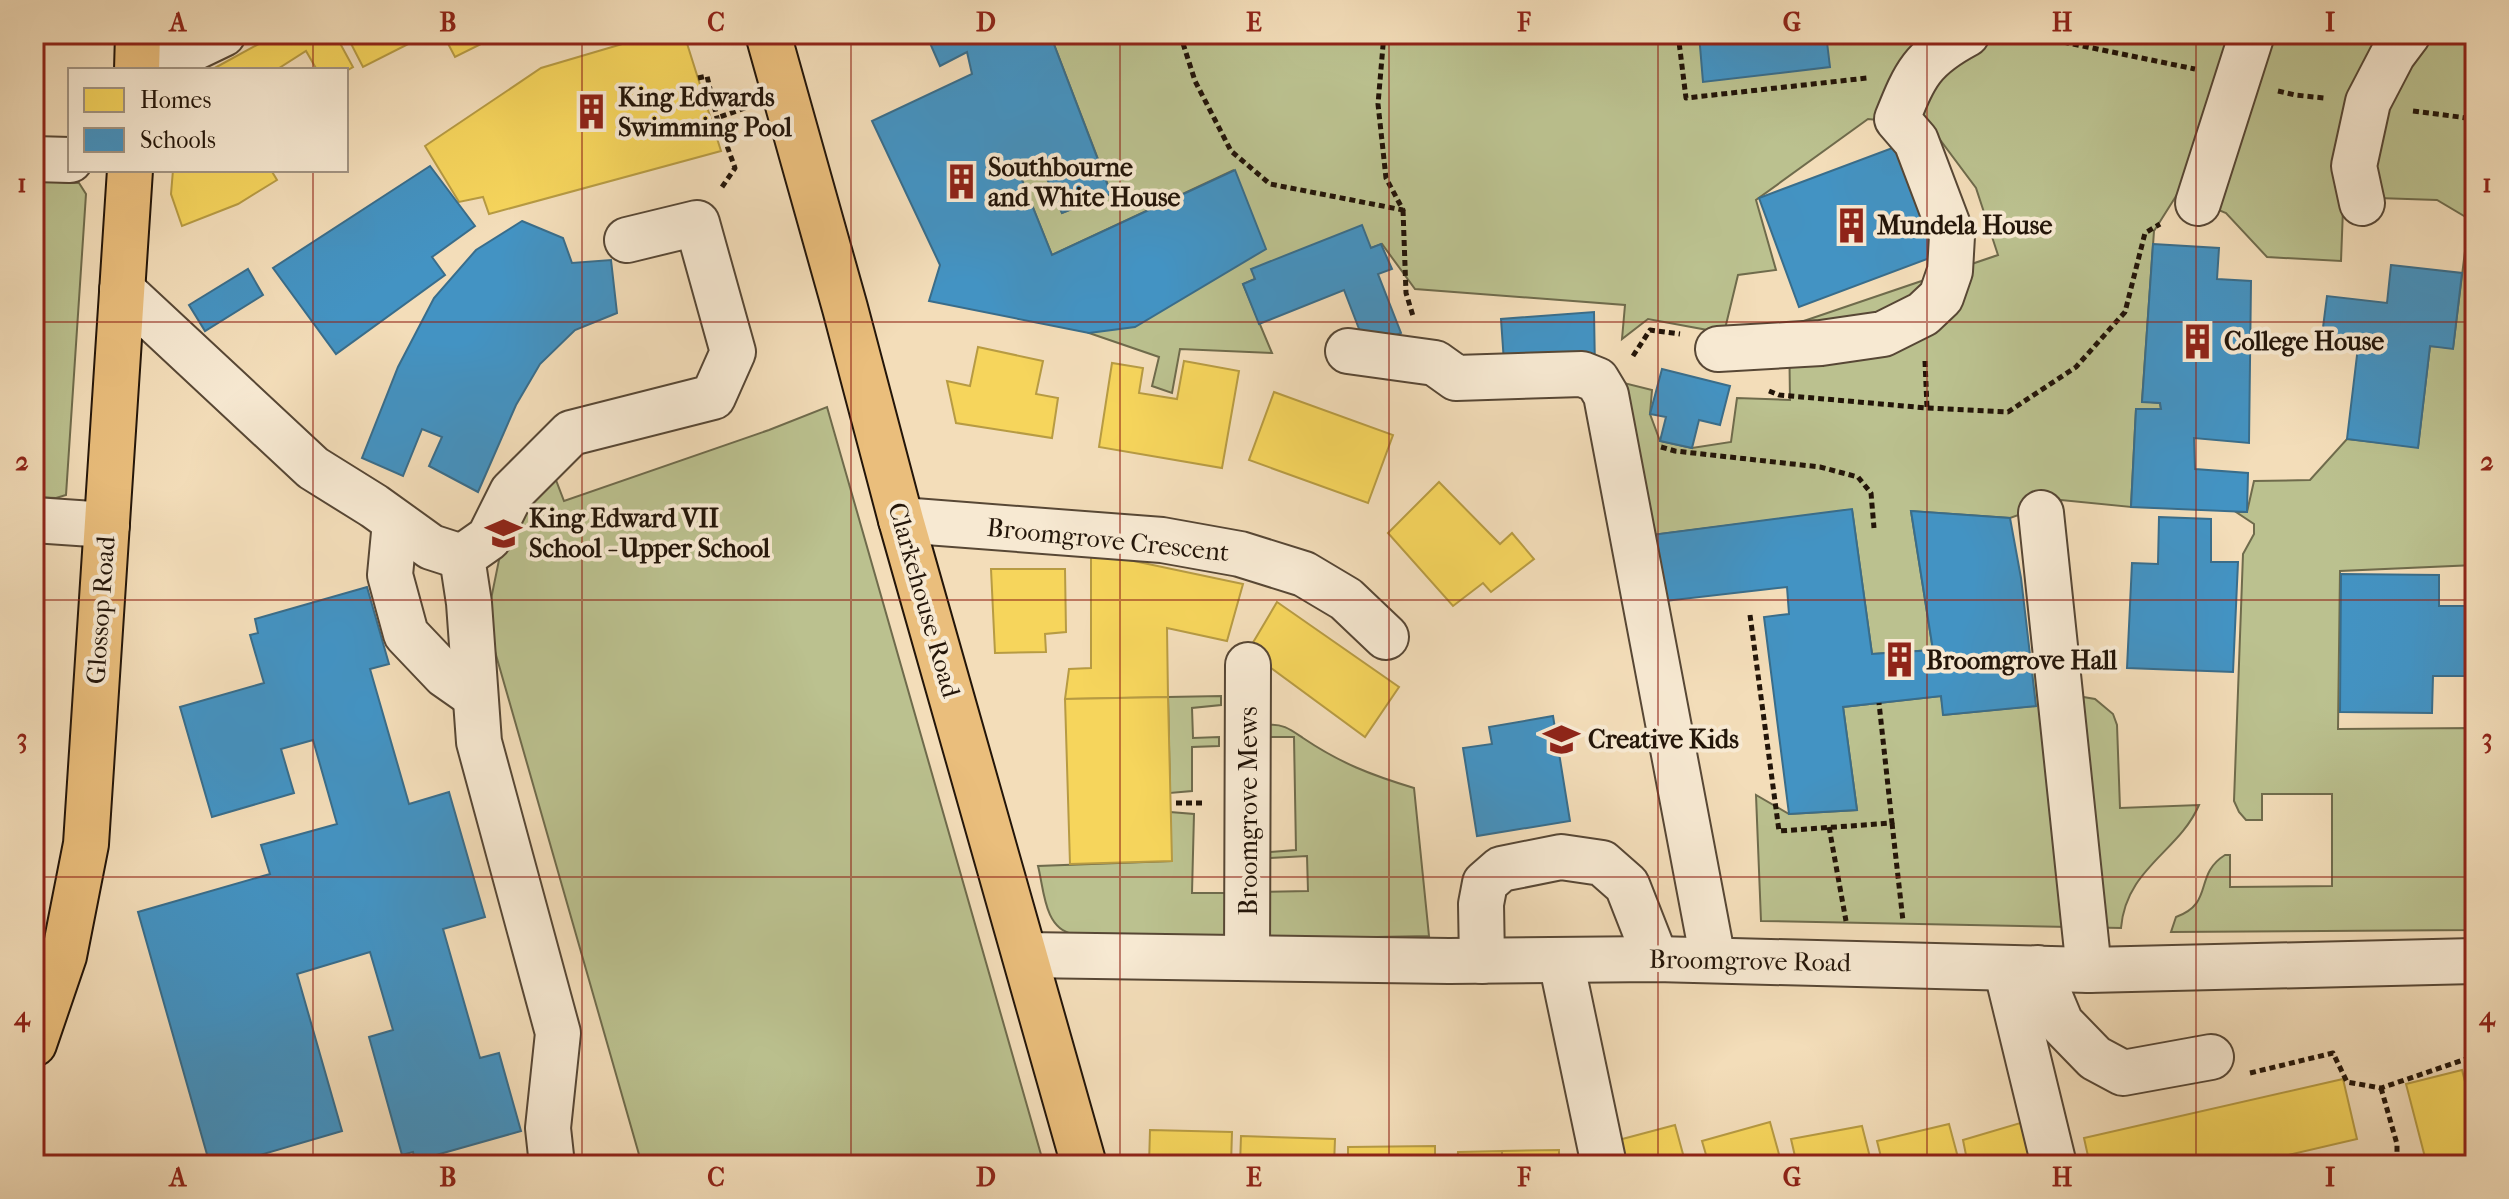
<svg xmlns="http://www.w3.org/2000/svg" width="2509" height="1199" font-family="'IM FELL French Canon',serif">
<rect width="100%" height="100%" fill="#f3ddb9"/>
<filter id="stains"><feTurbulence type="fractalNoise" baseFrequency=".0025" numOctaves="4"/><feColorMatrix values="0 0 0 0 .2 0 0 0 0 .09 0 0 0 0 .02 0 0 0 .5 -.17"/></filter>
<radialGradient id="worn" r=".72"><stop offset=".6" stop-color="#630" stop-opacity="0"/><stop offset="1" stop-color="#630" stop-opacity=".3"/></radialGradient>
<g fill="#bbc18f" stroke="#6f6b4c" stroke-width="2">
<path d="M1050,34h1425v531l-135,6 -2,158 137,-1v202l-304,2 5,-15c39,-14 17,-42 49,-62h5v32l102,-1v-92h-70v26h-16l-7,-8 -5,-11 9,-247 11,-20v-10l-18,-12h11l7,-31 56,-1 37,-41 71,8 12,-101 23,2 16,-129 -32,-19 -59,-2 -35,11 -2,52 -74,-4 -41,-44 -48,-20 -24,38 -12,170 18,2 1,6h-25l-5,98 -70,-7 -51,18 -99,-7 22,139 -61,4 -20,-144 -216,27 -12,-154 28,7 -2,24 10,27 32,7 39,-6 6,-44 53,2 -1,-74 209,-71 -22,-67 -47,-63 -61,-6 -112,81 20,70 -38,5 -14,58 -76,-14 -26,20 3,-34 -210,-16 -33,-45 -11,4 -119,21 3,10 -12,5 29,69 -92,-4 -8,44 -20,-7 7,-29 -70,-24 145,-163 -182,85 -34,-85 21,-10 23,53 49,-20z"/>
<polygon points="34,181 79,183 86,194 66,495 56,498 34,497"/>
<polygon points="827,407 1044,1165 642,1165 494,648 489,609 500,555 524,510 554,475 564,501 769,430"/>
<path d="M2031,666l6,1 29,27 29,5 18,15 4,11 3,83 79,-3c-20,47 -73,63 -78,123l-360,-7 -5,-126 33,19 68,-4 -14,-103 98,-11 3,19 91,-9z"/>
<polygon points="1221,696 1221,705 1192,708 1193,738 1219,737 1219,746 1192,747 1192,791 1170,793 1168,697"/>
<path d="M1268,725c14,-2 23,5 35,13 37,25 68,37 111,50l15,148 -164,3 -2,-47 45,-1 -1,-35 -37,2 -1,-6 27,-2 -2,-113h-38z"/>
<path d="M1170,812l24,2 -2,79h41v43l-160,-2c-29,-5 -29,-45 -35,-68l133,-5z"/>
</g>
<g fill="#f6d55c" stroke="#b79b43" stroke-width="2">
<polygon points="277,34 335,34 353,67 346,71 317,70 306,51 276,70 211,70"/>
<polygon points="346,34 428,34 363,67"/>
<polygon points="443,34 481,34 485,42 455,57"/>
<polygon points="656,34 684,34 721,151 489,214 483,197 459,202 425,146 541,68"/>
<polygon points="173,170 271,170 277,180 238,204 182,226 171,194"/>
<polygon points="978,347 1043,361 1036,394 1058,398 1052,438 956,423 947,381 970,386"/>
<polygon points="1184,361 1239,371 1222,468 1099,447 1112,363 1143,368 1139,393 1177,399"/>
<polygon points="1274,392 1393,435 1368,503 1249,460"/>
<polygon points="1439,482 1500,544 1512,533 1534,559 1491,592 1483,583 1453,606 1388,533"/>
<polygon points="1091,552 1243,584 1227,641 1167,628 1168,697 1065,699 1069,669 1091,668"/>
<polygon points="991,569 1065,569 1066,632 1045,634 1046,652 995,653"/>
<polygon points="1277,602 1399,687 1365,737 1248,651"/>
<polygon points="1168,697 1172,861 1070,864 1065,699"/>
<polygon points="2462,1070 2475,1120 2475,1165 2427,1165 2406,1084"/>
<polygon points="2343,1079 2357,1139 2245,1165 2090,1165 2084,1138"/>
<polygon points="2034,1119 2048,1165 1968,1165 1963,1140"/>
<polygon points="1770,1122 1782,1165 1709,1165 1702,1141"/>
<polygon points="1949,1124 1960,1165 1883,1165 1877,1141"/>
<polygon points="1675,1125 1686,1165 1617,1165 1611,1142"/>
<polygon points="1862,1126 1872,1165 1797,1165 1791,1139"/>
<polygon points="1150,1130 1232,1132 1231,1165 1149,1165"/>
<polygon points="1241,1136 1335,1139 1334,1165 1240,1165"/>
<polygon points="1435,1146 1435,1165 1348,1165 1348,1147"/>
<polygon points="1559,1150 1559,1160 1596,1159 1597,1165 1502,1165 1502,1151"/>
<polygon points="1502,1151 1502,1165 1457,1165 1458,1152"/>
</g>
<g fill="#4393c3" stroke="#396d8b" stroke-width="2">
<polygon points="926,34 1050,34 1111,194 1062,213 1039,160 1018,170 1052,255 1235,170 1266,249 1135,327 1089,333 929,301 940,265 872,121 972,74 967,52 940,66"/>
<polygon points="1699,34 1826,34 1830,67 1703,82"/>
<polygon points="1903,144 1943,253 1799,307 1759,198"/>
<polygon points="430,166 475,226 432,257 445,275 336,354 273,268"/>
<polygon points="522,221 563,238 572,263 611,260 617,313 575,330 540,364 516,405 478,492 429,466 442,437 422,429 403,476 362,458 398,367 434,298 476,250"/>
<polygon points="1362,225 1371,248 1381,244 1392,269 1378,274 1401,333 1366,347 1344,290 1259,324 1243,284 1255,279 1251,269"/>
<polygon points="2153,244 2219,248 2217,279 2251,281 2249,443 2194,438 2195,469 2248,473 2247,512 2131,507 2136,409 2161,409 2160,403 2142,402"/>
<polygon points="2391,265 2462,273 2453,349 2430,346 2418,448 2347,439 2358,347 2321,343 2327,296 2387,303"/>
<polygon points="248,269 263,295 205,331 189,305"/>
<polygon points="1594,312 1595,371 1505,377 1501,319"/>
<polygon points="1662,369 1730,386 1720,425 1699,420 1692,448 1660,441 1666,417 1650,414"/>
<polygon points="1852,509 1872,654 1933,650 1911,511 2010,518 2021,578 2036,706 1943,715 1941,696 1843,707 1857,810 1789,814 1764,617 1789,614 1787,587 1648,603 1636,537"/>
<polygon points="2159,517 2211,519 2211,562 2238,562 2233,672 2127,668 2132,563 2158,564"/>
<polygon points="2341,574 2439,575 2439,606 2475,606 2475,676 2433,676 2432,713 2340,712"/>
<polygon points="367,587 389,664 370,669 409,804 449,792 485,917 443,929 480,1058 499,1053 521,1131 415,1161 413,1152 402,1155 369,1037 393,1030 370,952 297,974 342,1131 226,1165 210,1165 138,912 270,874 261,845 337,824 313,740 281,749 294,793 212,817 180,707 264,683 250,635 258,633 255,619"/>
<polygon points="1553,716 1570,821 1477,836 1463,748 1492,744 1489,727"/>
</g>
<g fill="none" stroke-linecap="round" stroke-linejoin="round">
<defs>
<g id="minor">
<polyline points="148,70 223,34"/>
<polyline points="34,159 70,160"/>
<polyline points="2198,203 2252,34"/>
<polyline points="2362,203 2354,166 2368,102 2393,54 2408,34"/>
<polyline points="122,290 313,468 374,506 431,547 462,557"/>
<path d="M1718,349l103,-6 62,-9 40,-20 18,-17 9,-26 2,-35 -36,-95 -19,-22c18,-45 25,-61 70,-85"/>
<polyline points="1348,351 1435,363 1456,378 1582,374 1597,380 1606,395 1713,960"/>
<polyline points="2041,513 2089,970"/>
<polyline points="34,520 107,525"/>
<polyline points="901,520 1162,540 1240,554 1304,574 1346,599 1386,637"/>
<polyline points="395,522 390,575 406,634 445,675 475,696"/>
<polyline points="1025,955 1449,961 1656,959 2089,970 2475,961"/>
<polyline points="1247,958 1248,665"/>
<polyline points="1482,961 1481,904 1485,883 1501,869 1561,857 1602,863 1627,885 1656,959"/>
<polyline points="1561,961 1604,1165"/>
<polyline points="2006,968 2054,1165"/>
<polyline points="2038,968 2061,1023 2095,1058 2123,1073 2211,1057"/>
<polyline points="552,1165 548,1128 558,1033 479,742 469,603 462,557 489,538 512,492 571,433 713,397 733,352 697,223 627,240"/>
</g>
<g id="major">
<polyline points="768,34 845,308 901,520 1084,1165"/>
<polyline points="137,70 138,34"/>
<polyline points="34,1044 64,956 86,844 130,170"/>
</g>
</defs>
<use href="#minor" stroke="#574735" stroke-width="48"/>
<use href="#major" stroke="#231509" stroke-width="48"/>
<g stroke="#231509" stroke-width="5" stroke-dasharray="6 4" stroke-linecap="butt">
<polyline points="1180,34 1195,81 1231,151 1270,184 1403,210 1386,178 1378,104 1384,34"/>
<polyline points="1678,34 1686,98 1867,78"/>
<polyline points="2024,34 2195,69"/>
<polyline points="698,78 707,76 717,118"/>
<polyline points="2278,91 2295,95 2324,98"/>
<polyline points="2413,111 2475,119"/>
<polyline points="722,187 735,168 717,118 745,108"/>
<polyline points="1403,210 1406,293 1413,316"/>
<polyline points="1633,356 1650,330 1680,334"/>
<polyline points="1925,361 1927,408"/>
<polyline points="1769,391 1779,395 1927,408 2008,412 2076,367 2125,312 2145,233 2160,224"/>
<polyline points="1661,447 1675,451 1820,467 1858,477 1871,493 1874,528"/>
<polyline points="1750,615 1779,831 1892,823 1879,703"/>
<polyline points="1176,803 1206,803"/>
<polyline points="1892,823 1903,921"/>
<polyline points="1829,827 1846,921"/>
<polyline points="2250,1073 2333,1053 2347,1082 2381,1088 2475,1056"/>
<polyline points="2381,1088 2397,1144 2397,1165"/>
</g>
<use href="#minor" stroke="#f7e9d2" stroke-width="44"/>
<use href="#major" stroke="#eabe7c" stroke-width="44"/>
</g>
<path fill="none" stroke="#8f2418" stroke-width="2" stroke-opacity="0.55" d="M313,34v36M582,34v1131M851,34v1131M1120,34v1131M1389,34v1131M1658,34v1131M1927,34v1131M2196,34v1131M313,170v995M34,322h2441M34,600h2441M34,877h2441"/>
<defs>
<symbol id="building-bare" viewBox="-9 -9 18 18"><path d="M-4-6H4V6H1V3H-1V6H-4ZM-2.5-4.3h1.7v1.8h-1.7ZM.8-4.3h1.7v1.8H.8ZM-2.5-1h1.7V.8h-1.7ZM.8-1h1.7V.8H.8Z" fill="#8f2418" stroke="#f7e9d2" stroke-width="2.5" paint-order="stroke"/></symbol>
<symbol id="school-bare" viewBox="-9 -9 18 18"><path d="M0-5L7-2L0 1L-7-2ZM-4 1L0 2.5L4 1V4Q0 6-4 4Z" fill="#8f2418" stroke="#f7e9d2" stroke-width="2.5" paint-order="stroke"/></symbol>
</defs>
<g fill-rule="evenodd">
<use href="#building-bare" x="566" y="86" width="51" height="51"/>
<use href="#building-bare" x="936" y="156" width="51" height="51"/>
<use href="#building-bare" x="1826" y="200" width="51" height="51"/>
<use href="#building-bare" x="2172" y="316" width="51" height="51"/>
<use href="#school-bare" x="478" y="508" width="51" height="51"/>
<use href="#building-bare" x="1874" y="634" width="51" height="51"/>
<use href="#school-bare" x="1536" y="714" width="51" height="51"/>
</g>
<g text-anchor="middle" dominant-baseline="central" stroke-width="8" stroke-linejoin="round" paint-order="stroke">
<g font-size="26" font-weight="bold" fill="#231509" stroke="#f7e9d2" text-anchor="start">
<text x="618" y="97">King Edwards<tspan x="618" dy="30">Swimming Pool</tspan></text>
<text x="988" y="167">Southbourne<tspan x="988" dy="30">and White House</tspan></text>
<text x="1877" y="225">Mundela House</text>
<text x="2224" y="341">College House</text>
<text x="529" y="518">King Edward VII<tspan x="529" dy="30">School - Upper School</tspan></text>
<text x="1926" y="660">Broomgrove Hall</text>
<text x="1588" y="739">Creative Kids</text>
</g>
<g font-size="26" fill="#231509" stroke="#f7e9d2">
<text transform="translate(1108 540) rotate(6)">Broomgrove Crescent</text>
<text transform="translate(924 600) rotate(74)">Clarkehouse Road</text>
<text transform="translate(101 610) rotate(-86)">Glossop Road</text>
<text transform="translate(1248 811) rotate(-90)">Broomgrove Mews</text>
<text transform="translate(1750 961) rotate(1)">Broomgrove Road</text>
</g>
</g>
<rect width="2509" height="1199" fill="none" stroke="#f3ddb9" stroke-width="88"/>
<rect x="68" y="68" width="280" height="104" fill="#f7e9d2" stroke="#a29482" stroke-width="2"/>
<rect x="84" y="88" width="40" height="24" fill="#f6d55c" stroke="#a29482" stroke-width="2"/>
<text x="140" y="108" font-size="24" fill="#231509">Homes</text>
<rect x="84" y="128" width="40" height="24" fill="#4393c3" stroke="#a29482" stroke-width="2"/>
<text x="140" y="148" font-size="24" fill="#231509">Schools</text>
<rect x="44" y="44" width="2421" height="1111" fill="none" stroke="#8f2418" stroke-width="3"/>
<g font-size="26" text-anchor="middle" font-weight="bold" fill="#8f2418">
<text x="178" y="31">A</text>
<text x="448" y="31">B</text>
<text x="716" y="31">C</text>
<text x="986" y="31">D</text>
<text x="1254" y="31">E</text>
<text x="1524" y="31">F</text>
<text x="1792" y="31">G</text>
<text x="2062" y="31">H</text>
<text x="2330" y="31">I</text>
<text x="22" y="192">1</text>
<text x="2487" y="192">1</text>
<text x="22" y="470">2</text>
<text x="2487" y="470">2</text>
<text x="22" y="747">3</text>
<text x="2487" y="747">3</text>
<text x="22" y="1025">4</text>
<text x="2487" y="1025">4</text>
<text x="178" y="1186">A</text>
<text x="448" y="1186">B</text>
<text x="716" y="1186">C</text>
<text x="986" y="1186">D</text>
<text x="1254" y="1186">E</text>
<text x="1524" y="1186">F</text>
<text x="1792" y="1186">G</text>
<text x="2062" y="1186">H</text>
<text x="2330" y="1186">I</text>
</g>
<rect width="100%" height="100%" filter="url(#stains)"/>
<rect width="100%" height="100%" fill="url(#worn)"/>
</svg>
